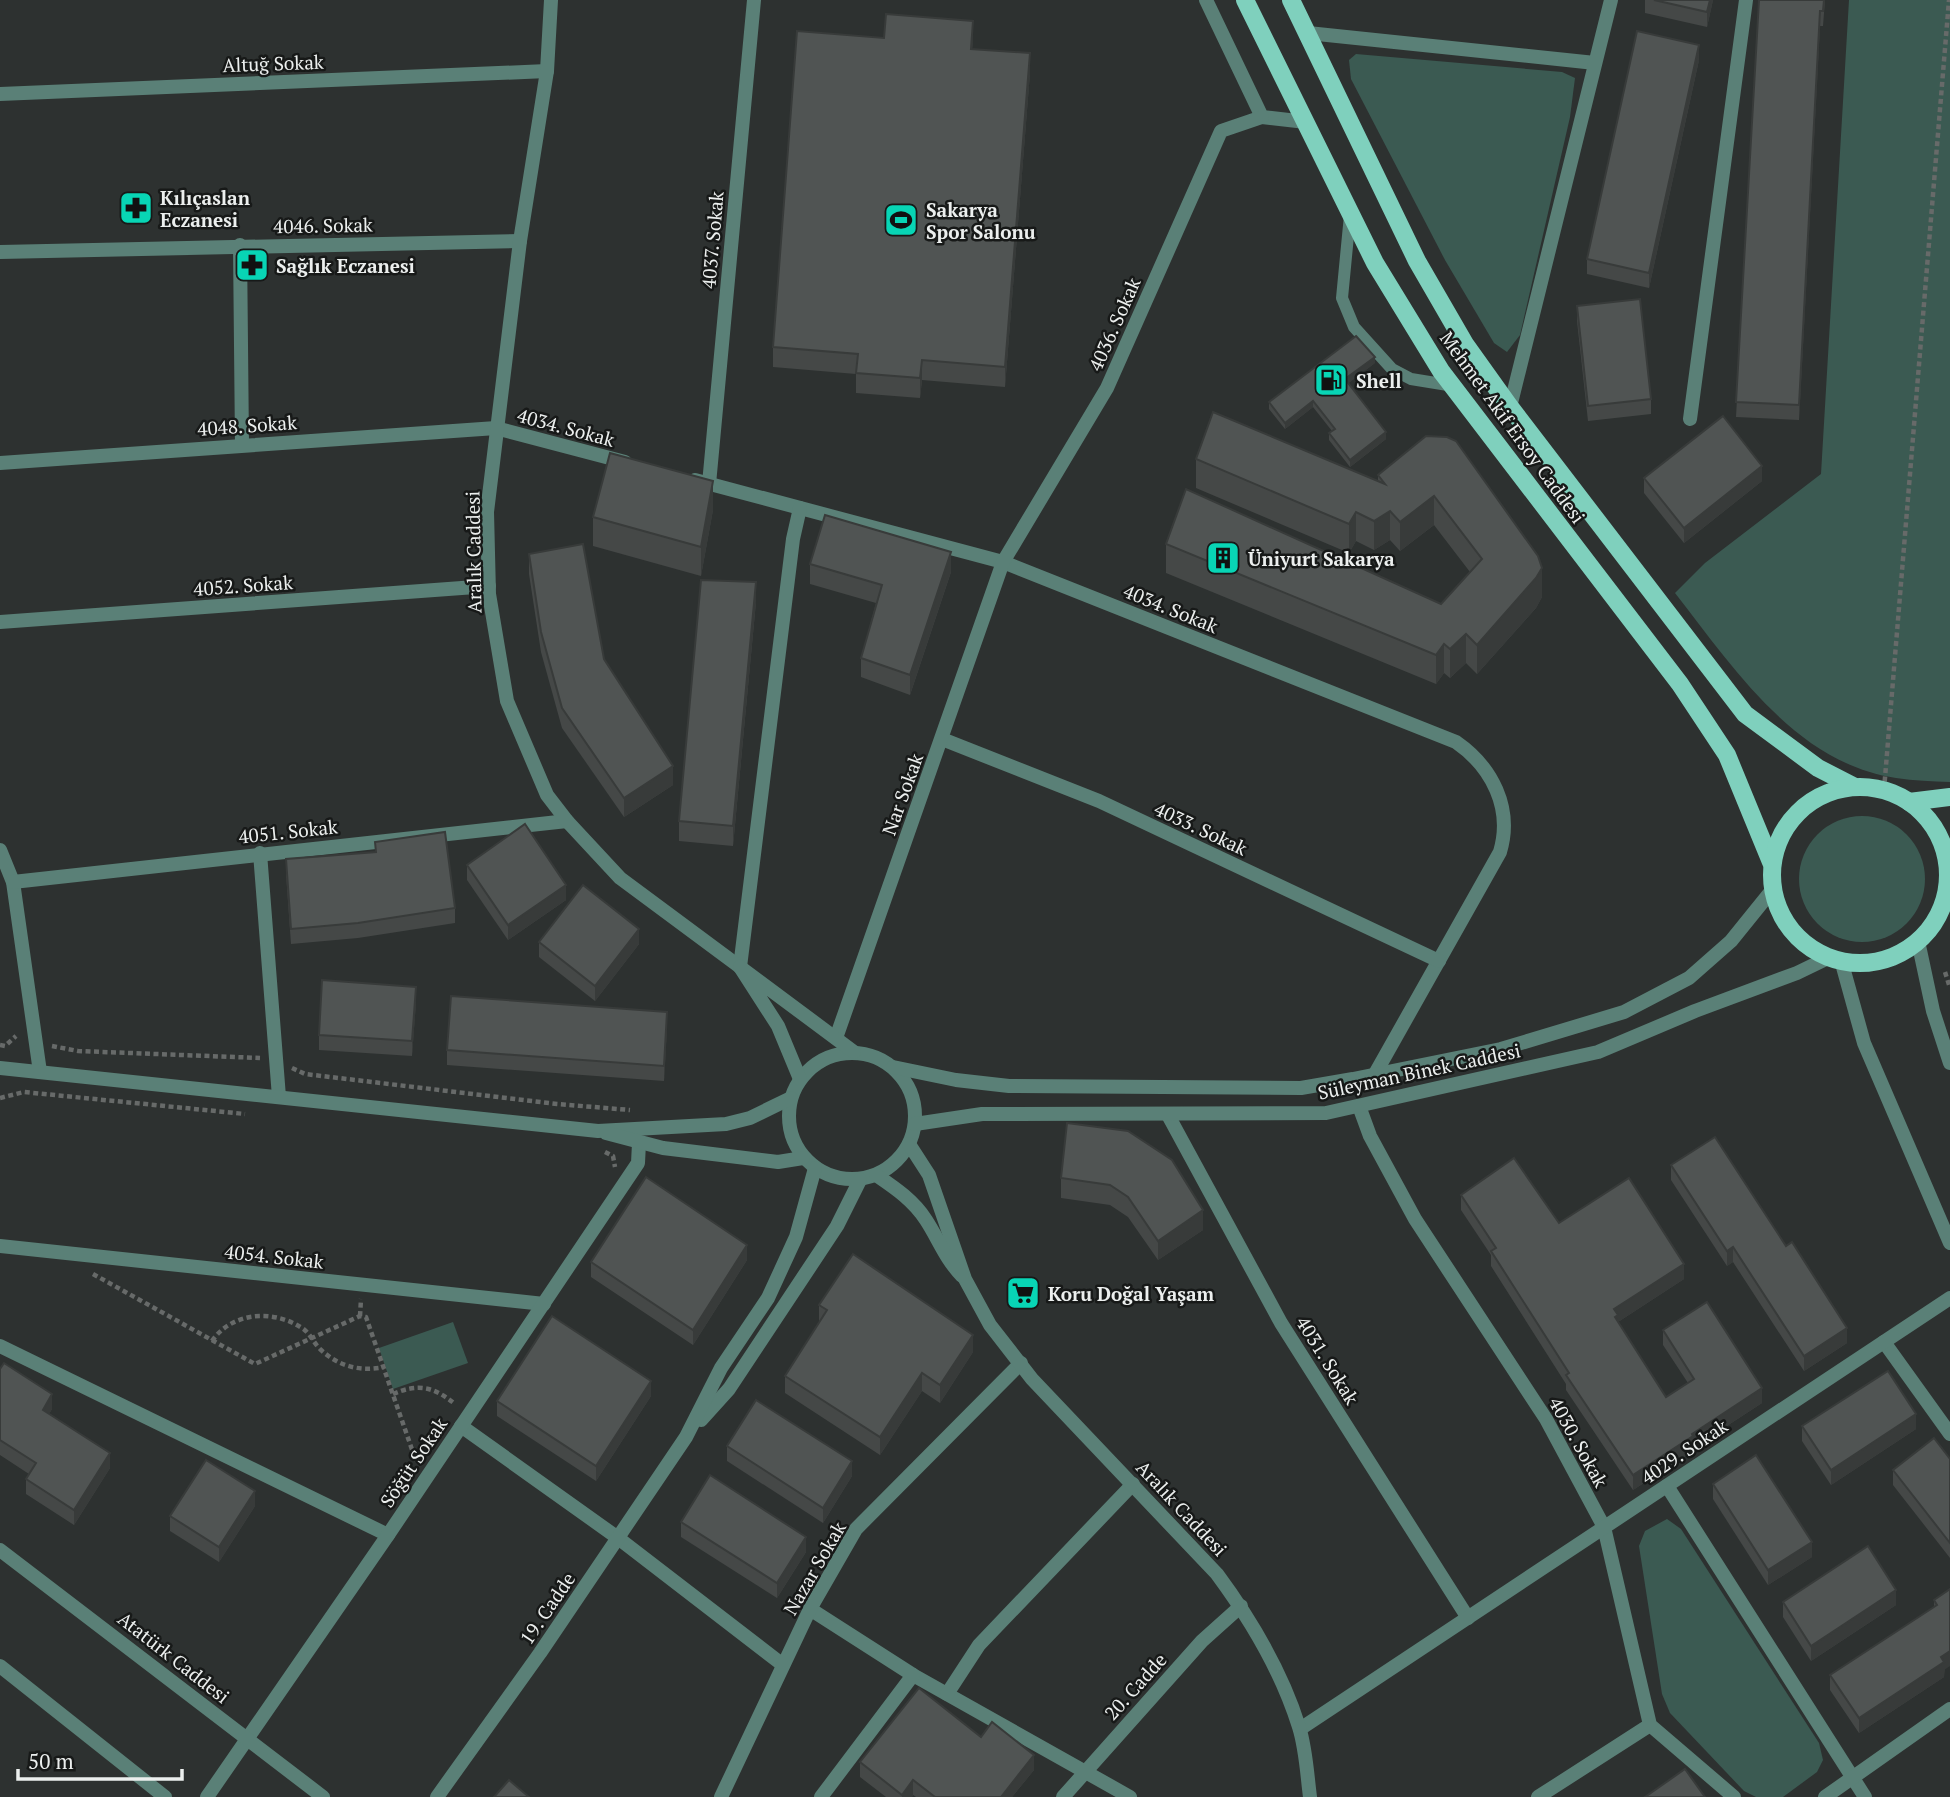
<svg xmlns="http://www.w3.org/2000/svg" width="1950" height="1797" font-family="'PT Serif',serif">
<rect width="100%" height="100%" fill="#2d3130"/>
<g fill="#3b5a52">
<path d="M1849,0h101v782c-18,-1 -36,-1 -54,-4 -101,-15 -163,-111 -221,-185l30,-30 116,-89z"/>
<polygon points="1356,54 1562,72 1575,78 1570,117 1520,335 1507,352 1494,343 1445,260 1351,79 1349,60"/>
<circle cx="1862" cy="879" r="63"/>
<polygon points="453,1322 468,1363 393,1389 379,1348"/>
<polygon points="1667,1519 1681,1529 1819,1743 1823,1760 1817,1772 1783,1797 1756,1797 1744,1791 1670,1713 1662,1694 1639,1546 1645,1531"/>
</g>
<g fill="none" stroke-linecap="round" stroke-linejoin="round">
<g stroke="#676a69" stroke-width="4.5" stroke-dasharray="5 3.5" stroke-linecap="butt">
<polyline points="1884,790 1949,0"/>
<polyline points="1945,972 1950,988"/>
<polyline points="0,1045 5,1046 16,1036"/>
<polyline points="52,1046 78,1051 260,1058"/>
<polyline points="292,1068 305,1074 557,1104 630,1110"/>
<polyline points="0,1098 24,1092 245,1114"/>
<polyline points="605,1152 613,1156 615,1167"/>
<polyline points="93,1274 255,1364 360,1316 366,1317 416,1461"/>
<polyline points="360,1316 361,1299"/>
<path d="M212,1341c20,-29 61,-32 90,-13 8,5 11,14 18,21 18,17 39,23 64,18"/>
<path d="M393,1394c26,-11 41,-7 62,10"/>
</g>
<polyline stroke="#5a8077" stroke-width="12" points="1350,215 1342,298 1354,327 1392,369 1411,379 1454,386"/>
<polyline stroke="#5a8077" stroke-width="14" points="1690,419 1746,0"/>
<g stroke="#5a8077" stroke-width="14">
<polyline points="1206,0 1262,117 1306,122"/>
<polyline points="1308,33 1595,63"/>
<polyline points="0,94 547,71"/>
<polyline points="240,245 242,445"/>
<polyline points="0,252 520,241"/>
<polyline points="1510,407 1611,0"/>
<polyline points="0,463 496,428 625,462"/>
<path d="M695,480l308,82 453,180c36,25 57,66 44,110l-125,222"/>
<polyline points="709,484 754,0"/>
<polyline points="0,622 489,586"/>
<polyline points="942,739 1099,801 1439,961"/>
<polyline points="0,850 13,882 40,1072"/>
<polyline points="260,853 279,1097"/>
<polyline points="13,882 567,821"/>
<polyline points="740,967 793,539 800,508"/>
<polyline points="836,1038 1003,562 1107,388 1221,131 1262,117"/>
<polyline points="1359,1106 1370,1136 1415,1219 1546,1419 1604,1527 1650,1725 1734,1797"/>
<polyline points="1168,1115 1281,1323 1468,1618"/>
<polyline points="0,1246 544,1304"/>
<polyline points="1884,1342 1950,1434"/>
<polyline points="0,1346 388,1535"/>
<polyline points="461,1426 618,1538 783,1665"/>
<polyline points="1667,1486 1865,1797"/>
<polyline points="810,1609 913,1675 1130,1797"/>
<polyline points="0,1666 165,1797"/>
<polyline points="947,1694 979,1645 1133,1484"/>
<polyline points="1300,1729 1950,1298"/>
<polyline points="207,1797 388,1535 638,1163 639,1143"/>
<polyline points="721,1797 810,1609 856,1529 1021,1363"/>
<polyline points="821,1797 913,1675"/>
<polyline points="1538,1797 1650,1725"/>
<polyline points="1825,1797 1950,1709"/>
</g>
<g stroke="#5a8077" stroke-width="14">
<polyline points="551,0 547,71 520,241 487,512 489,594 507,701 547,795 567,821 620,878 740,967"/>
<polyline points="1918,941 1933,1011 1950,1063"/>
<polyline points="1841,960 1864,1043 1950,1243"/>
<circle cx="852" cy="1116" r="63"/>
<polyline points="893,1067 956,1080 1009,1086 1301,1088 1353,1079 1501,1049 1624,1012 1689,978 1731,941 1773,889"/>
<polyline points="0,1068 598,1131 726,1124 750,1118 791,1098"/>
<polyline points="800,1079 778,1026 740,967 854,1052"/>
<polyline points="915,1124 982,1114 1326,1113 1598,1052 1695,1011 1797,973 1828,958"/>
<polyline points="606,1133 663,1148 778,1162 803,1158"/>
<path d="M909,1144l20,31 36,104 25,46 42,54 185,195c34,46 65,98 82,153 7,22 8,47 11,70"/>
<path d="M876,1175c19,13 37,25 50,45 13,20 19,38 36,56"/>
<polyline points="701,1420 729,1389 837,1226 860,1180"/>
<polyline points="0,1550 323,1797"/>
<polyline points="437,1797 540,1653 686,1437 721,1368 768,1298 796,1237 815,1168"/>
<polyline points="1063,1797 1202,1641 1241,1606"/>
</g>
<g stroke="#7fd0bd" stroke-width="18">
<polyline points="1245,0 1375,263 1441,371 1680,684 1727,755 1771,862"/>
<polyline points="1291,0 1417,261 1465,344 1510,407 1745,714 1818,768 1855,787"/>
<circle cx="1860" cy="875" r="88"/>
<polyline points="1909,802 1950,797"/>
</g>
</g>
<g fill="#454847">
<polygon points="1645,0 1713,0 1707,27 1645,13"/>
<polygon points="1759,0 1825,0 1823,26 1820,26 1799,420 1736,417"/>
<polygon points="884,38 973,41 972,49 1030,73 1005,387 922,380 920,398 856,393 856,374 773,367 773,347"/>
<polygon points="1699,60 1649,288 1587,274 1587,259"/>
<polygon points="1577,306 1651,399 1651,414 1588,421 1577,321"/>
<polygon points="1375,363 1348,383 1386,439 1350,467 1329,440 1329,433 1332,431 1313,407 1285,429 1269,409 1269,402"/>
<polygon points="1426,436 1542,597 1536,608 1477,674 1466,663 1450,678 1444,673 1436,684 1166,573 1166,544 1441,604 1470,572 1434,525 1400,551 1390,540 1374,550 1356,541 1349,553 1196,488 1196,459 1378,481 1378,475"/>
<polygon points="1644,478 1762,481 1684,543 1644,493"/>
<polygon points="713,510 701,576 593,546 593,517"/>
<polygon points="529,554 604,659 673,785 624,817 562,728 541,652 529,574"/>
<polygon points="810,564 951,572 910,695 861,677 861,658 876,603 810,584"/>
<polygon points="756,602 733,846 679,841 679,821"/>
<polygon points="375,842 455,908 455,923 358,938 291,944 286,874 286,859 375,852"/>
<polygon points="467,865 566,900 508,940 467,880"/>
<polygon points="539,942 639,944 595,1001 539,957"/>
<polygon points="416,1002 412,1056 319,1050 319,1035"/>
<polygon points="667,1027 664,1081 447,1065 447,1050"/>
<polygon points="1067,1123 1203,1230 1158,1260 1128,1217 1110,1205 1061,1198 1061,1178"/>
<polygon points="1671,1165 1847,1343 1804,1371 1733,1262 1727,1266 1671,1180"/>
<polygon points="1461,1195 1559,1223 1684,1279 1618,1322 1666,1397 1688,1383 1663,1345 1663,1330 1762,1403 1693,1448 1693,1451 1633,1490 1566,1390 1566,1384 1491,1266 1491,1255 1461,1210"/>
<polygon points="747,1260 693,1345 591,1277 591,1262"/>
<polygon points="819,1305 973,1352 940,1403 922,1391 880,1455 785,1393 785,1376 819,1322"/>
<polygon points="0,1369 52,1409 49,1414 110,1468 74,1525 26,1494 26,1479 29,1474 0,1455"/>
<polygon points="651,1396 596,1481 497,1416 497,1401"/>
<polygon points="1802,1426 1916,1429 1831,1485 1802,1441"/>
<polygon points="727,1446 852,1476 823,1523 727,1461"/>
<polygon points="1950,1459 1950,1558 1893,1485 1893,1470"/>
<polygon points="1713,1484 1812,1557 1768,1585 1713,1499"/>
<polygon points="255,1506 219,1562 170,1531 170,1516"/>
<polygon points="681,1522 806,1552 777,1598 681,1537"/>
<polygon points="1950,1589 1944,1677 1859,1733 1830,1690 1830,1675 1934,1608 1934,1600"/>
<polygon points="1783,1602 1896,1605 1811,1661 1783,1617"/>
<polygon points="981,1737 1034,1770 1012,1797 916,1797 913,1795 912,1797 886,1797 860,1777 860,1762"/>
</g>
<g fill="#383b3a">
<polygon points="1710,0 1713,0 1707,27 1707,12"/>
<polygon points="1820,11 1820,26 1799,420 1799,405"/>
<polygon points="973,21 973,41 971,68 971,49"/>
<polygon points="1699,45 1699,60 1649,288 1649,273"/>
<polygon points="1030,53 1030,73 1005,387 1005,367"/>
<polygon points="1375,357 1375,363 1345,386 1345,379"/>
<polygon points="922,360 922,380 920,398 920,378"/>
<polygon points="1313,401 1313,407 1285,429 1285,423"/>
<polygon points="1386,432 1386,439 1350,467 1350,460"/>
<polygon points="1762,466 1762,481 1684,543 1684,528"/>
<polygon points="713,481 713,510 701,576 701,547"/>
<polygon points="1434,496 1434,525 1400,551 1400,522"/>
<polygon points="1390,511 1390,540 1374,550 1374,521"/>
<polygon points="1356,512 1356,541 1349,553 1349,524"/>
<polygon points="951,552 951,572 910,695 910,675"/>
<polygon points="1542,568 1542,597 1536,608 1477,674 1477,645"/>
<polygon points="756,582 756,602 733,846 733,826"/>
<polygon points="1466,634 1466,663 1450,678 1450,649"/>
<polygon points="1444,644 1444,673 1436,684 1436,655"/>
<polygon points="673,766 673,785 624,817 624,798"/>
<polygon points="566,885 566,900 508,940 508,925"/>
<polygon points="639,929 639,944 595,1001 595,986"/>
<polygon points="416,987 416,1002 412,1056 412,1041"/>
<polygon points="667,1012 667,1027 664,1081 664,1066"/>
<polygon points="1203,1210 1203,1230 1158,1260 1158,1241"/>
<polygon points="747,1245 747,1260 693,1345 693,1330"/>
<polygon points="1733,1247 1733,1262 1727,1266 1727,1251"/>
<polygon points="1684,1264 1684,1279 1618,1322 1615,1332 1614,1309"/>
<polygon points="1847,1328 1847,1343 1804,1371 1804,1356"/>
<polygon points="973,1335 973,1352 940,1403 940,1385"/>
<polygon points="922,1373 922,1391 880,1455 880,1437"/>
<polygon points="651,1381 651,1396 596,1481 596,1466"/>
<polygon points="1762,1388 1762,1403 1693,1448 1693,1451 1633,1490 1633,1475 1692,1434"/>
<polygon points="52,1394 52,1409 43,1425 43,1410"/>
<polygon points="1916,1414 1916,1429 1831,1485 1831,1470"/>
<polygon points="110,1453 110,1468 74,1525 74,1510"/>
<polygon points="852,1461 852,1476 823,1523 823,1508"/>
<polygon points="255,1491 255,1506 219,1562 219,1547"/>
<polygon points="806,1537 806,1552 777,1598 777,1583"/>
<polygon points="1812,1542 1812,1557 1768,1585 1768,1570"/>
<polygon points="1896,1590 1896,1605 1811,1661 1811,1646"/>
<polygon points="1950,1651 1950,1666 1944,1670 1944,1677 1859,1733 1859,1718"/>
<polygon points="1034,1755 1034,1770 1012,1797 1001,1797"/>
<polygon points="913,1780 913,1795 912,1797 902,1797 902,1795"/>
</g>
<g fill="#505453" stroke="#383b3a" stroke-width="2">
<polygon points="1654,0 1710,0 1707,12"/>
<polygon points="1759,0 1824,0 1823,11 1820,11 1799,405 1736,402"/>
<polygon points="886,14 973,21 971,49 1030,53 1005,367 922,360 920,378 856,373 858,354 773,347 797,31 884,38"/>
<polygon points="1637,31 1699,45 1649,273 1587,259"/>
<polygon points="1640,299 1651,399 1588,406 1577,306"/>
<polygon points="1356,336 1375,357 1345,379 1386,432 1350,460 1329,433 1335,429 1313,401 1285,423 1269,402"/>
<polygon points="1213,412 1385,484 1378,475 1426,436 1447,437 1456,441 1538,556 1542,568 1536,578 1477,645 1466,634 1450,649 1444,644 1436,655 1166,544 1186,489 1441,604 1482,559 1434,496 1400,522 1390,511 1374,521 1356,512 1349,524 1196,459"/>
<polygon points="1723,416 1762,466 1684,528 1644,478"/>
<polygon points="610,453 713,481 701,547 593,517"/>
<polygon points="825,515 951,552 910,675 861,658 882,585 810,564"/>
<polygon points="583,544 604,659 673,766 624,798 562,708 541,632 529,554"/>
<polygon points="701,580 756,582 733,826 679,821"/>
<polygon points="525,824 566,885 508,925 467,865"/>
<polygon points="445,832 455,908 358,923 291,929 286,859 376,852 375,842"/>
<polygon points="583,885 639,929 595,986 539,942"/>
<polygon points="322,980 416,987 412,1041 319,1035"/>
<polygon points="451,996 667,1012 664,1066 447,1050"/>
<polygon points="1067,1123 1128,1131 1172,1160 1203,1210 1158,1241 1128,1197 1110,1185 1061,1178"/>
<polygon points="1715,1137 1786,1246 1792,1242 1847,1328 1804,1356 1733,1247 1727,1251 1671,1165"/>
<polygon points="1514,1158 1559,1223 1629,1178 1684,1264 1614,1309 1618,1315 1615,1317 1666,1397 1694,1379 1663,1330 1707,1302 1762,1388 1692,1434 1693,1436 1633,1475 1566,1375 1569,1373 1491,1251 1496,1248 1461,1195"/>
<polygon points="646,1177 747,1245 693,1330 591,1262"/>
<polygon points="853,1254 973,1335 940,1385 922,1373 880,1437 785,1376 827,1310 819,1305"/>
<polygon points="552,1316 651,1381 596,1466 497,1401"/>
<polygon points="4,1363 52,1394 43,1410 110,1453 74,1510 26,1479 36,1463 0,1440 0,1369"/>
<polygon points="1888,1371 1916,1414 1831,1470 1802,1426"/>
<polygon points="756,1400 852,1461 823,1508 727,1446"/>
<polygon points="1934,1438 1950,1459 1950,1543 1893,1470"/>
<polygon points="1756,1455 1812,1542 1768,1570 1713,1484"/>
<polygon points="206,1460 255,1491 219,1547 170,1516"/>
<polygon points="710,1475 806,1537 777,1583 681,1522"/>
<polygon points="1868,1546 1896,1590 1811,1646 1783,1602"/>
<polygon points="1950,1589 1950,1651 1941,1657 1944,1662 1859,1718 1830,1675 1937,1605 1934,1600"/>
<polygon points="919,1688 981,1737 992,1722 1034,1755 1001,1797 935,1797 913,1780 902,1795 860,1762"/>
<polygon points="1685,1769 1705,1797 1645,1797"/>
<polygon points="509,1780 529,1797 494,1797"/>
</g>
<defs>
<symbol id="pharmacy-square" viewBox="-11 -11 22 22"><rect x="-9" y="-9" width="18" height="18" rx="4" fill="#08d5b5" stroke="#171918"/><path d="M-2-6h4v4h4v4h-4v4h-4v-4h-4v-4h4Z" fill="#111"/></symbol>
<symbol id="stadium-square" viewBox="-11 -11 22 22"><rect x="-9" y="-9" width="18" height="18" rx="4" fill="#08d5b5" stroke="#171918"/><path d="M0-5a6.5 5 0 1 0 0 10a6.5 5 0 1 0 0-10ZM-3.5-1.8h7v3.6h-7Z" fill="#111"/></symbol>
<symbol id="fuel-square" viewBox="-11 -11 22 22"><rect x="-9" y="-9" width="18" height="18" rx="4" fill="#08d5b5" stroke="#171918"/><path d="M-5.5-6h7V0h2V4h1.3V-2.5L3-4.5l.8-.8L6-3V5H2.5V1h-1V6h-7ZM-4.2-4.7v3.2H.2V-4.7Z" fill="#111"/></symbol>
<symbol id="building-square" viewBox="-11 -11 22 22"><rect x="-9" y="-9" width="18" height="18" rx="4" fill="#08d5b5" stroke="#171918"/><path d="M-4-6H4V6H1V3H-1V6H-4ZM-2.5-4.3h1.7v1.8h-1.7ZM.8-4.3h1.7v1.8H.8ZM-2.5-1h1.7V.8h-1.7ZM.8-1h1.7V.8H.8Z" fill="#111"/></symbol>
<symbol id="supermarket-square" viewBox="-11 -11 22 22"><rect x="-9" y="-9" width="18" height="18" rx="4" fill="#08d5b5" stroke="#171918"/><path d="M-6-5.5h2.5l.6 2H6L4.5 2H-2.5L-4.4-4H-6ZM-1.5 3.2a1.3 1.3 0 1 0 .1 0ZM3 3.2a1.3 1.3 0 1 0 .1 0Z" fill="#111"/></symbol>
</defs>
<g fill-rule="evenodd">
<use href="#pharmacy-square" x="117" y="189" width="38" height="38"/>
<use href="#stadium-square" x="882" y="201" width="38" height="38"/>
<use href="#pharmacy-square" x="233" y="246" width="38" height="38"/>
<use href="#fuel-square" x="1312" y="361" width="38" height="38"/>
<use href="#building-square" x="1204" y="539" width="38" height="38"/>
<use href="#supermarket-square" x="1004" y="1274" width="38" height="38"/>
</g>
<g text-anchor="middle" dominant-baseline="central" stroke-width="5" stroke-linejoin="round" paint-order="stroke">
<g font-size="19" fill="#ecefee" stroke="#171918">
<text transform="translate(273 63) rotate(-2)">Altuğ Sokak</text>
<text transform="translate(323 225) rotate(-1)">4046. Sokak</text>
<text transform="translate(712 240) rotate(-85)">4037. Sokak</text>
<text transform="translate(1114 324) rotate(-66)">4036. Sokak</text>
<text transform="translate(247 425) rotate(-4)">4048. Sokak</text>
<text transform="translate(566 427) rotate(15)">4034. Sokak</text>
<text transform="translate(1513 427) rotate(54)">Mehmet Akif Ersoy Caddesi</text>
<text transform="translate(473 552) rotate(-91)">Aralık Caddesi</text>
<text transform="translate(243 585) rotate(-4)">4052. Sokak</text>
<text transform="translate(1171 608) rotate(22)">4034. Sokak</text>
<text transform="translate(902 794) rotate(-70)">Nar Sokak</text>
<text transform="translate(1201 828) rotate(25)">4033. Sokak</text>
<text transform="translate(288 831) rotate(-6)">4051. Sokak</text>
<text transform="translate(1419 1071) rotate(-12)">Süleyman Binek Caddesi</text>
<text transform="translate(274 1256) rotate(6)">4054. Sokak</text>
<text transform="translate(1328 1360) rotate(58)">4031. Sokak</text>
<text transform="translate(1579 1442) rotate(61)">4030. Sokak</text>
<text transform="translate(1684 1451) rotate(-34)">4029. Sokak</text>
<text transform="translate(413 1462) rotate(-56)">Söğüt Sokak</text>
<text transform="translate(1182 1508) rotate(47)">Aralık Caddesi</text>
<text transform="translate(814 1568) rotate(-60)">Nazar Sokak</text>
<text transform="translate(547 1608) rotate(-56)">19. Cadde</text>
<text transform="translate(174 1657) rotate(38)">Atatürk Caddesi</text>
<text transform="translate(1135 1686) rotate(-48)">20. Cadde</text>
</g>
<g font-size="19" font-weight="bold" fill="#ecefee" stroke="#171918" text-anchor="start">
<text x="160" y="197">Kılıçaslan<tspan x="160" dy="22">Eczanesi</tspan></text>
<text x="926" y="209">Sakarya<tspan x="926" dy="22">Spor Salonu</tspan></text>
<text x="276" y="265">Sağlık Eczanesi</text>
<text x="1356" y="380">Shell</text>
<text x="1248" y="558">Üniyurt Sakarya</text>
<text x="1048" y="1293">Koru Doğal Yaşam</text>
</g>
</g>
<path d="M18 1769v10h164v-10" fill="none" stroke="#ecefee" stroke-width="3.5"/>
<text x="28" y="1769" font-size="21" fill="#ecefee" stroke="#171918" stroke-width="5" paint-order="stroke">50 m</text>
</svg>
